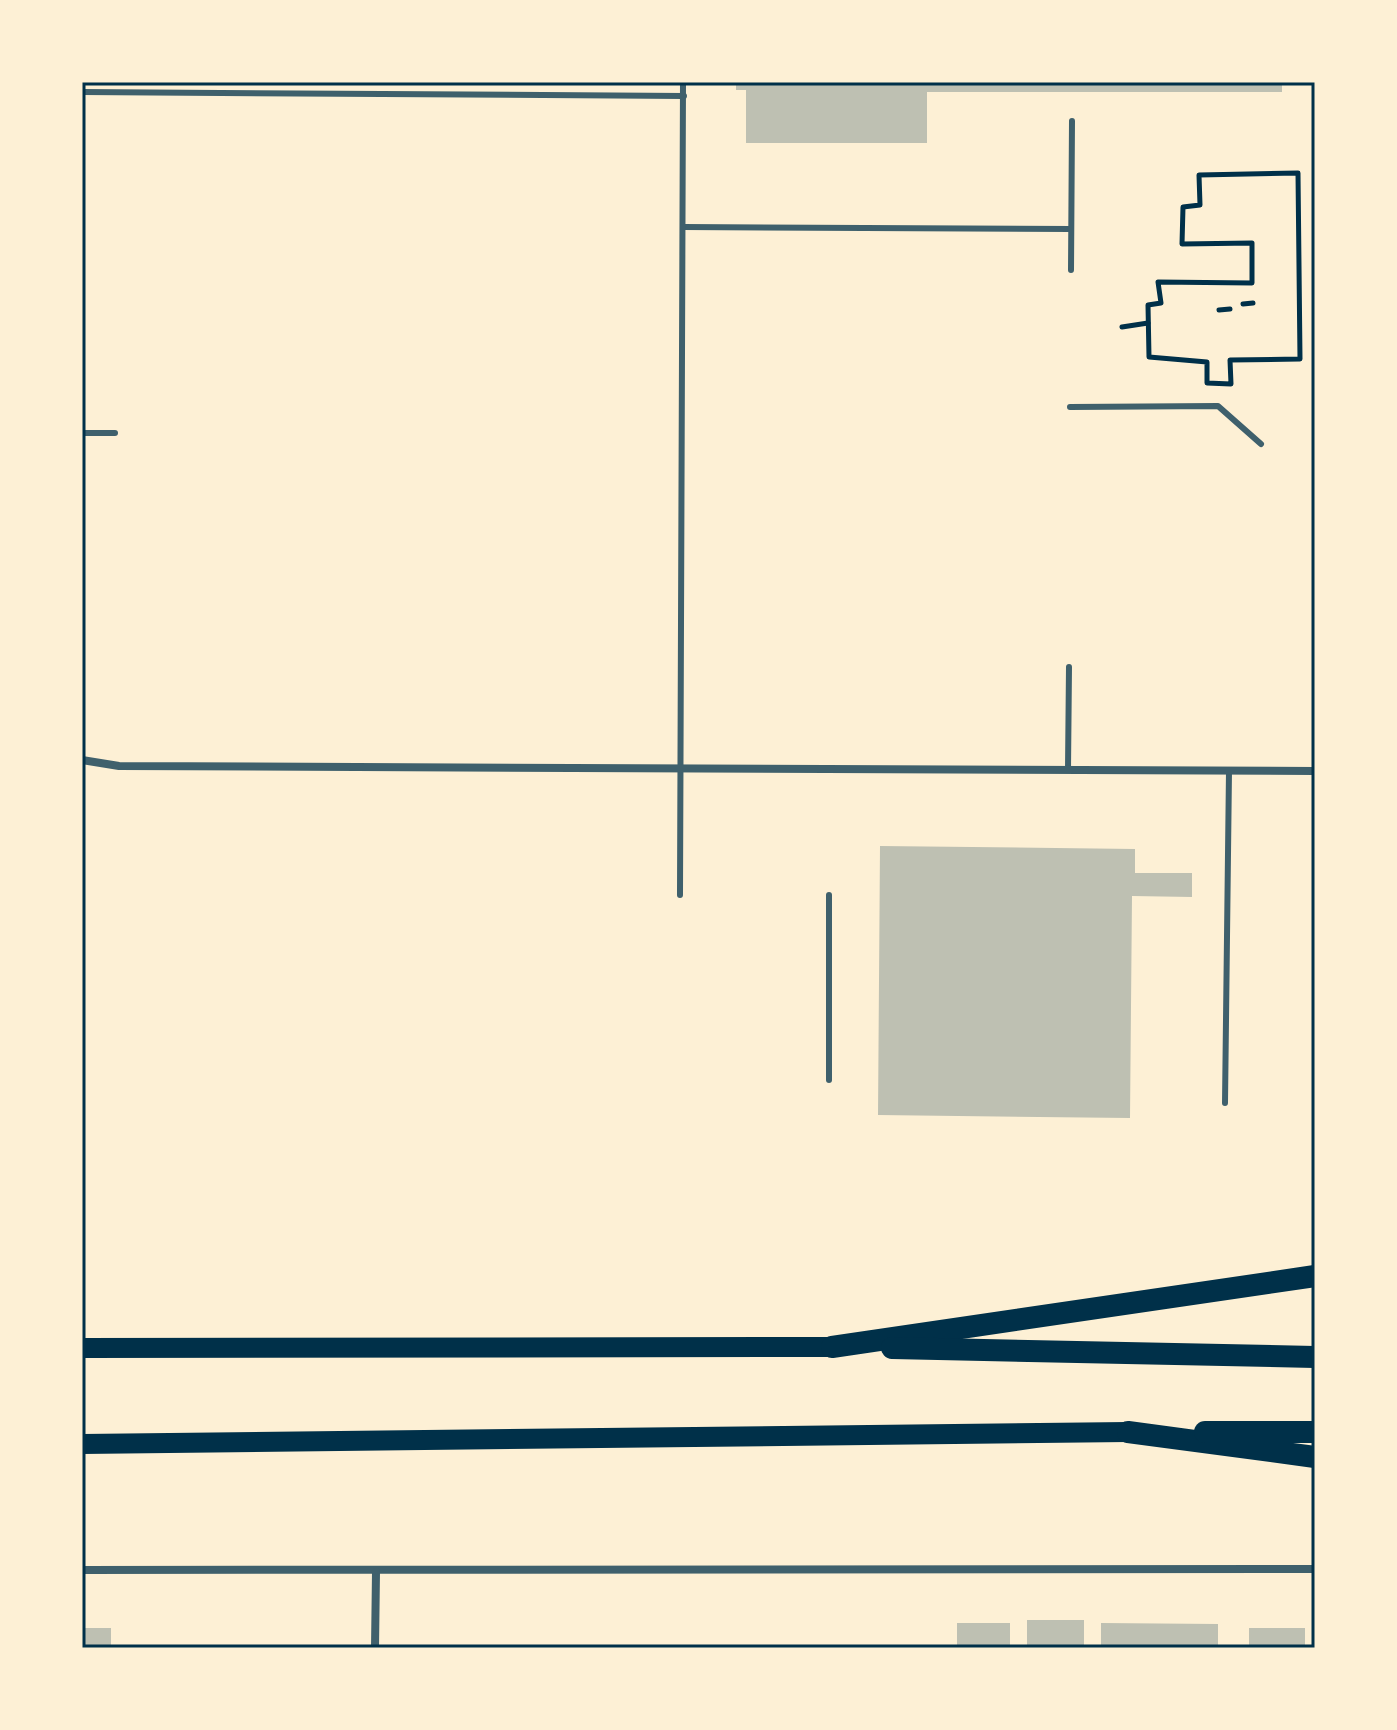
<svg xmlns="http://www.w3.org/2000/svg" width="1397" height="1730" font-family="'Varela Round',sans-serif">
<rect width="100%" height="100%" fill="#fdf0d5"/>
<g fill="#bec0b2">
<polygon points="736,82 1282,82 1282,92 927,92 927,143 746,143 746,90 736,90"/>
<polygon points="880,846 1135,849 1135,873 1192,873 1192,897 1132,896 1130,1118 878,1115"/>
<rect x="1027" y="1620" width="57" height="28"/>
<rect x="957" y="1623" width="53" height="25"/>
<polygon points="1101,1623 1218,1624 1218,1648 1101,1648"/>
<rect x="82" y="1628" width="29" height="20"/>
<rect x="1249" y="1628" width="56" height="20"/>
</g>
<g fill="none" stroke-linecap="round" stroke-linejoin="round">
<g stroke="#003049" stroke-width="5">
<polygon points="1298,173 1300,359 1230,360 1231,384 1207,383 1207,362 1149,357 1148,305 1161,303 1158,282 1252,283 1252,243 1182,244 1183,207 1200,205 1199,175"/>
<polyline points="1243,304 1253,303"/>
<polyline points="1219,310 1230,309"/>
<polyline points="1122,327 1148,323"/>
</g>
<g stroke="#3f606c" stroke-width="6">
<polyline points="82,92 684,96"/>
<polyline points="683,227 1071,229"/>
<polyline points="1071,270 1072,121"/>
<polyline points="1070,407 1218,406 1261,444"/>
<polyline points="82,433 115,433"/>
<polyline points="1068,770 1069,667"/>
<polyline points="680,895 683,82"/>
<polyline points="829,895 829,1080"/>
<polyline points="1225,1103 1229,771"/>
</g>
<g stroke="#3f606c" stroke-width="8">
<polyline points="82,760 119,766 1315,771"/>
<polyline points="82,1570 1315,1569"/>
<polyline points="375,1648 376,1572"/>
</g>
<g stroke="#003049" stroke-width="20">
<polyline points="82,1348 832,1347"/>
<polyline points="82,1444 1128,1432"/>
</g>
<g stroke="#003049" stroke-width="22">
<polyline points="832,1347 1315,1276"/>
<polyline points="892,1348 1315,1357"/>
<polyline points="1128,1432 1315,1457"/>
<polyline points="1205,1432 1315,1432"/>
</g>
</g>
<rect width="1397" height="1730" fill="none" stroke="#fdf0d5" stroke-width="168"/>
<rect x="84" y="84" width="1229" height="1562" fill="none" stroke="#003049" stroke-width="3"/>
</svg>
